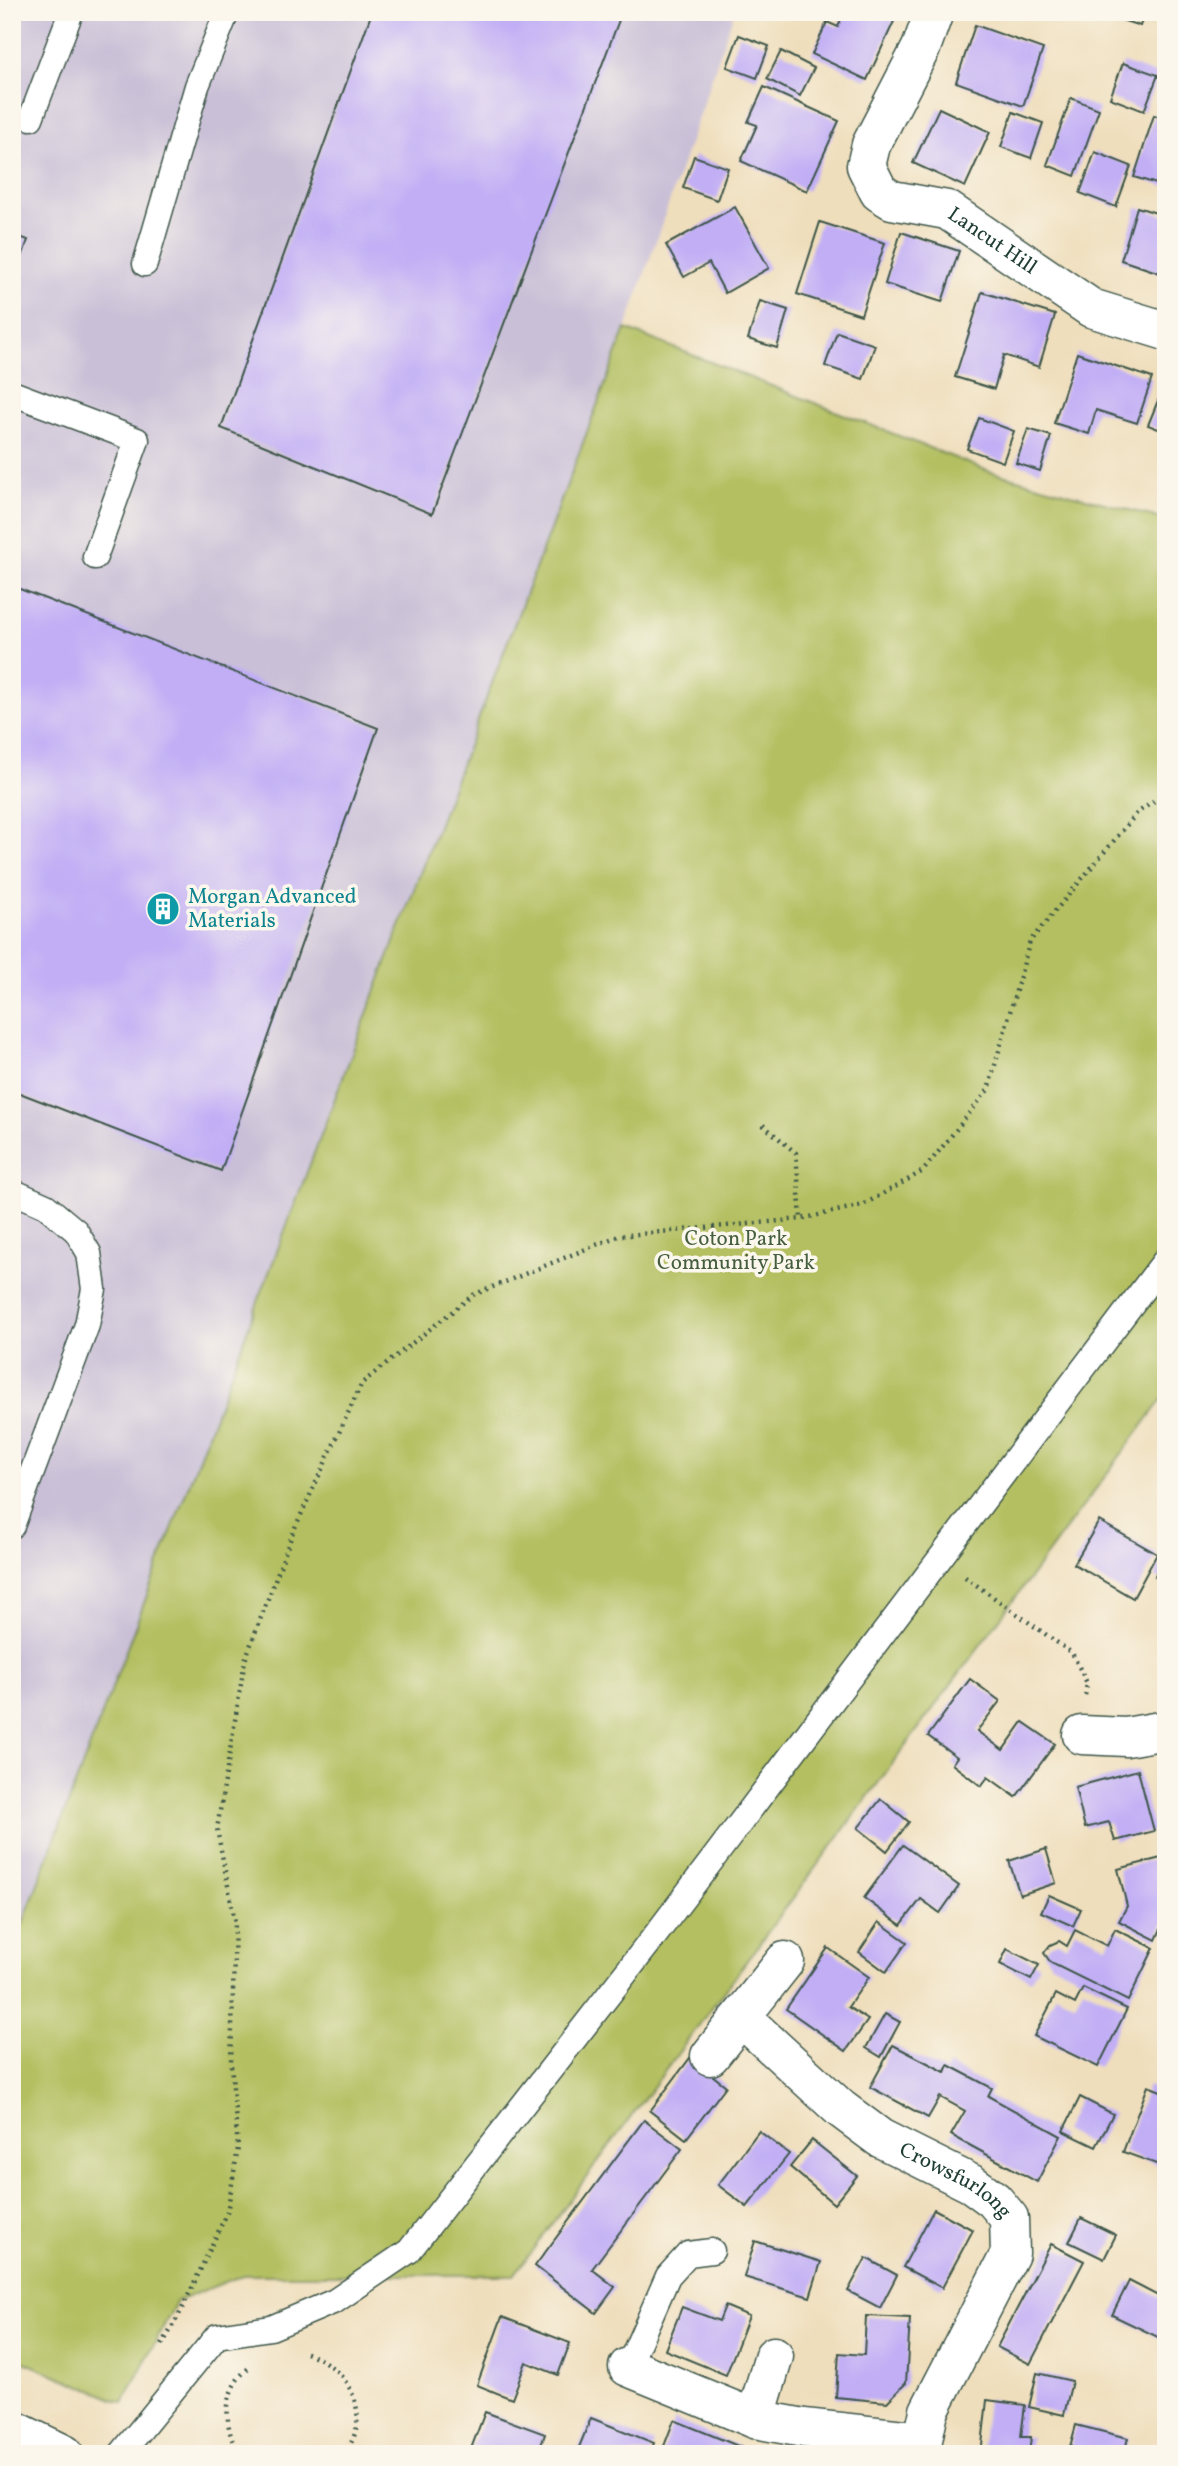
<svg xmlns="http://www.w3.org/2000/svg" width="1178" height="2466" font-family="Vollkorn,serif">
<rect width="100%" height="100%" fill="#fbf7ec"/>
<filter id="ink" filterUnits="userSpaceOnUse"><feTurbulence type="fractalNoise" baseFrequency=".0143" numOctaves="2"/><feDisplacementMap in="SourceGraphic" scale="14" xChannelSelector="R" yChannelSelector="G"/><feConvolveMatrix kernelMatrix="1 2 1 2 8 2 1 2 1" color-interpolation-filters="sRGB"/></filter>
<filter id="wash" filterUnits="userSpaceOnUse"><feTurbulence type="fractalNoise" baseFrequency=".00686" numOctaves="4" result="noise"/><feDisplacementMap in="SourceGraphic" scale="28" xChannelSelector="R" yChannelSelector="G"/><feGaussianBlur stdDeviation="1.57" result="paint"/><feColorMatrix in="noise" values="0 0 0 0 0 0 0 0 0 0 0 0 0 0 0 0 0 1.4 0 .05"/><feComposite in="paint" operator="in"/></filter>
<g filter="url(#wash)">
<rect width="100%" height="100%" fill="#efdebc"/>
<polygon fill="#c9bfd7" points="12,12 734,12 626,329 12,1952"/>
<polygon fill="#b3bf61" stroke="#697e4a" stroke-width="2" points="626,329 988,471 1166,520 1166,1394 514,2275 243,2275 177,2301 123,2403 12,2357 12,1952"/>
<g id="blocks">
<g fill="#c1aef5">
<polygon points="372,12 622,12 432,514 221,428"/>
<polygon points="844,12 884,12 896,17 867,80 812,54 827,22 838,27"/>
<polygon points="1114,12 1145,12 1140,26 1112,17"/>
<polygon points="975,25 1043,49 1023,106 956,82"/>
<polygon points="739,35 769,46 757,78 727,67"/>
<polygon points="781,51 814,68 800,96 767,79"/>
<polygon points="1123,63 1158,75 1144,111 1110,98"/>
<polygon points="764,87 839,121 807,191 741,161 757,125 748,122"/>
<polygon points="1071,98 1099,109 1075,176 1047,165"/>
<polygon points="939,108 990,132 965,187 913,163"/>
<polygon points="1013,112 1043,123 1031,158 1001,147"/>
<polygon points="1154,115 1166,119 1166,187 1134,177"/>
<polygon points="1095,152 1131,166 1116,207 1080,193"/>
<polygon points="694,156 728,168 717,200 683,188"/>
<polygon points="735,207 769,268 725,293 709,263 684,277 666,245"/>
<polygon points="1137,207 1166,216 1166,275 1121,260"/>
<polygon points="820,222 885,243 861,315 797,294"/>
<polygon points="901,232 959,251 942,302 885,284"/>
<polygon points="12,234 28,240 13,282 12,282"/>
<polygon points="982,292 1055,315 1039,367 1004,355 994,389 955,377"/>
<polygon points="760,301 788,310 777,348 748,339"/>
<polygon points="837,332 875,345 863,379 825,366"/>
<polygon points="1077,353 1152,378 1137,423 1096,410 1089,434 1054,423"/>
<polygon points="1166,381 1166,432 1148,425"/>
<polygon points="979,418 1014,431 1003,462 967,449"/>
<polygon points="1028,429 1051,436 1040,471 1016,463"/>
<polygon points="12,586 378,728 221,1171 12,1090"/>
<polygon points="1099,1521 1157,1554 1133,1598 1074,1564"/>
<polygon points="1165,1547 1166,1547 1166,1581 1155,1577"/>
<polygon points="970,1679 1000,1701 977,1731 1003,1750 1023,1722 1055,1744 1016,1797 988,1777 981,1786 952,1764 957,1757 928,1736"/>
<polygon points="1138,1770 1154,1831 1115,1841 1109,1822 1085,1828 1075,1787"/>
<polygon points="881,1799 909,1822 887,1851 858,1828"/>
<polygon points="903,1845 959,1886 940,1913 921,1899 901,1925 864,1898"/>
<polygon points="1046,1849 1056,1883 1020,1895 1009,1861"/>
<polygon points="1161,1858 1166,1875 1166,1918 1156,1940 1119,1921 1127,1906 1118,1869"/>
<polygon points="1049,1895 1081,1909 1073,1926 1041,1912"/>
<polygon points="879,1922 907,1942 886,1972 859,1952"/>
<polygon points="1115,1929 1154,1948 1128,2001 1051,1963 1044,1953 1050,1945 1059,1941 1067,1946 1075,1930 1107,1946"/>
<polygon points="828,1948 869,1977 848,2007 868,2020 846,2051 786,2009"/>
<polygon points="1007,1949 1039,1965 1031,1980 1000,1964"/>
<polygon points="1083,1988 1127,2009 1098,2067 1034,2036 1056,1994 1075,2004"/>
<polygon points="885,2014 900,2022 881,2057 866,2048"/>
<polygon points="893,2045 945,2072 948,2065 992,2088 988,2096 1061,2136 1037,2182 951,2135 965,2111 940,2097 928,2118 870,2087"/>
<polygon points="690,2058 726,2086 686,2139 650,2111"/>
<polygon points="1148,2086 1166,2093 1166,2148 1159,2165 1123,2152"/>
<polygon points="1080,2097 1113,2114 1096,2147 1063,2131"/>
<polygon points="644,2120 682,2149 592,2269 615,2287 596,2313 535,2266"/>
<polygon points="759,2131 789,2154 747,2207 718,2185"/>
<polygon points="812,2140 857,2176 834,2204 790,2167"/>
<polygon points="934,2209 973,2230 942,2288 903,2267"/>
<polygon points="1081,2218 1116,2235 1104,2259 1069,2242"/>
<polygon points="755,2241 821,2262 810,2297 744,2277"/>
<polygon points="1051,2244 1084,2261 1030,2364 997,2347"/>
<polygon points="866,2258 897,2275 880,2308 848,2291"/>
<polygon points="1129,2281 1166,2300 1166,2341 1112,2315"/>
<polygon points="725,2306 749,2316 726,2375 665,2350 682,2307 719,2321"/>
<polygon points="866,2316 910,2318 906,2383 887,2402 836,2397 839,2353 864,2355"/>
<polygon points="502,2317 570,2343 558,2375 526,2362 512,2399 477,2385"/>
<polygon points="1037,2373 1072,2381 1064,2415 1029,2407"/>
<polygon points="987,2400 1025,2405 1021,2437 1031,2437 1029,2454 981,2454"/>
<polygon points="485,2412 545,2434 538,2454 469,2454"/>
<polygon points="591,2418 654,2443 650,2454 582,2454 577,2452"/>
<polygon points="674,2420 758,2454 661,2454"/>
<polygon points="1076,2425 1128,2438 1124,2454 1068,2454"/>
</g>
</g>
</g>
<g filter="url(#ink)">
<use href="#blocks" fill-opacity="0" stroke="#3e5548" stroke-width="2"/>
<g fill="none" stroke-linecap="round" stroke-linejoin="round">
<defs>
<g id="service">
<polyline points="31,118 71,12"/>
<polyline points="145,264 197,86 227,12"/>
<polyline points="12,393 137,440 95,557"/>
<polyline points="12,1191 46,1206 76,1231 89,1253 94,1289 87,1325 12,1526"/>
<polyline points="628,2367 668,2276 688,2254 712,2251"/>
<polyline points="121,2454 217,2336 271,2328 335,2301 409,2251 657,1933 1166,1259"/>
</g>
<g id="minor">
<path id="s1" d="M934,12l-13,36 -50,97 -5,21 13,26 13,8 55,10 144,98 75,23"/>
<polyline points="1082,1735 1126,1737 1166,1730"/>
<path id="s2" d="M742,2018l99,91 39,29 92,46 22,16 15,18 1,36 -81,157 -9,43"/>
<polyline points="710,2056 785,1961"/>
<polyline points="628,2367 755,2419 804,2428 922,2441"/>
<polyline points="755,2419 774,2356"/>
<polyline points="12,2429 64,2454"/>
</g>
</defs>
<use href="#service" stroke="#3e5548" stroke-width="27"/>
<use href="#minor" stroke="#3e5548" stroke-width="41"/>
<g stroke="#3e5548" stroke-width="4.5" stroke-dasharray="2 5" stroke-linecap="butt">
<polyline points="763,1125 796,1153 801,1219"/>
<polyline points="965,1577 1072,1653 1087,1683 1085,1696"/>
<polyline points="162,2345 180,2313 227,2213 238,2148 231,2063 235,1922 217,1829 245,1660 293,1532 362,1383 473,1295 618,1236 801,1219 863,1205 923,1171 988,1090 1030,941 1137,813 1166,793"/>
<path d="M306,2353c42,14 69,61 38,101"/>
<path d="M238,2454c-14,-28 -17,-65 11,-86"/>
</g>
<use href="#service" stroke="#fff" stroke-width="24"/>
<use href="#minor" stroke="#fff" stroke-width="38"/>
</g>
</g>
<defs>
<symbol id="building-disc" viewBox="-11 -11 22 22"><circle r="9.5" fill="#0f9aa8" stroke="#fbf7ec"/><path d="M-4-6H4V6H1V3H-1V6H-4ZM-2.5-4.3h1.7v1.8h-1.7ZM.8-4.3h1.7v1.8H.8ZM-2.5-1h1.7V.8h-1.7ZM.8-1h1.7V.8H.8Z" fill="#fff"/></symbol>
</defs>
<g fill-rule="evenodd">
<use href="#building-disc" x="144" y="890" width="38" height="38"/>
</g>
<g text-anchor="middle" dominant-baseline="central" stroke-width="7" stroke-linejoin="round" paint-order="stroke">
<g font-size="21" fill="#1f3d34" stroke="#fbf7ec">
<text stroke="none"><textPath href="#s1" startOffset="324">Lancut Hill</textPath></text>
<text stroke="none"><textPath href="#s2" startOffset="270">Crowsfurlong</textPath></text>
</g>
<g font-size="21" fill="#0d838f" stroke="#fbf7ec" text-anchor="start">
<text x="188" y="897">Morgan Advanced<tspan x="188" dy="24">Materials</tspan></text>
</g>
<g font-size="21" fill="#445e3f" stroke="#fbf7ec">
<text x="736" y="1239">Coton Park<tspan x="736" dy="24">Community Park</tspan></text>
</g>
</g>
<rect width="1178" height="2466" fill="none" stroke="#fbf7ec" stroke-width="42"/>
</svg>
